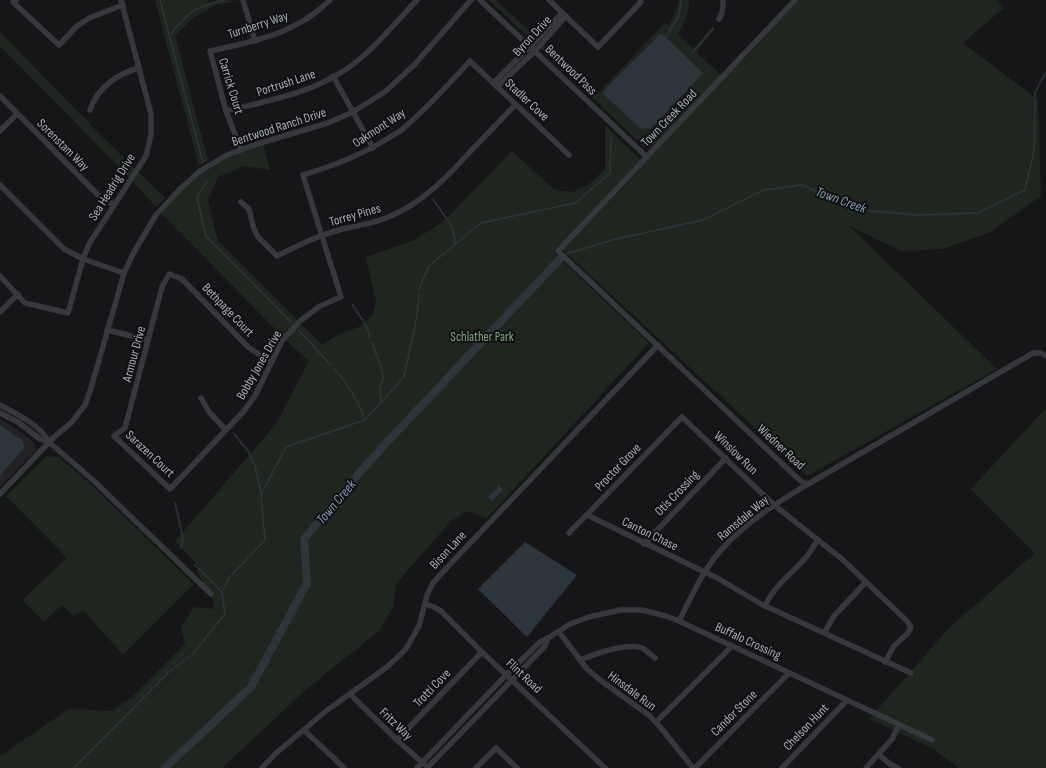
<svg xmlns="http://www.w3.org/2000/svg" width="1046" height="768" font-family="'Sofia Sans Condensed',sans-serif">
<rect width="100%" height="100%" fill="#161618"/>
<polygon fill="#222225" points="0,419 24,434 34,443 36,450 0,487"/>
<g fill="#1e261f">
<polygon points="155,0 207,0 210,2 218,0 238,1 216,5 194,17 175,36 208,160 199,166"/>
<path d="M489,0h7l101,94 65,-68 2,-2 5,1 10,-21 -1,-4h11c1,13 -5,23 -11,34l15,15 20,-22 2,2 -19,23 26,24 -71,72 -7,-1 -50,-48z"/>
<polygon points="798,0 996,0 1004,8 963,43 1038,100 1041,196 991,232 943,249 901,251 849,226 997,369 807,476 563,250"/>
<polygon points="0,32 80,114 88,120 91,126 165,198 156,207 125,173 0,46"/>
<polygon points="605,125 640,160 553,252 649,343 487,518 467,511 451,521 396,584 393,607 379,631 309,687 222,768 0,768 0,756 69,709 113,711 132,697 185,644 181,628 194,607 212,609 214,602 197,571 199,567 175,541 276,424 309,361 291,345 159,211 200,171 227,155 263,143 270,170 244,166 218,177 208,200 218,241 322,345 334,337 361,326 373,315 376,302 366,257 412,241 443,222 512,151 555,190 572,192 588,185 605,169"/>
<polygon points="1046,408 1046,768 959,768 932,748 869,719 949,628 1035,553 971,489"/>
<polygon points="47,456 58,457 83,477 194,584 123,655 83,610 73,616 62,605 44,622 22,600 67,558 6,496"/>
</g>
<g fill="#2c353c">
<polygon points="661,33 703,73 651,128 641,129 602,93"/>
<polygon points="0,425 23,441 24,448 0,476"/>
<polygon points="498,485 503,490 492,501 488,497 498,488 497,486"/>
<polygon points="525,542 577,575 527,637 478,589"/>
</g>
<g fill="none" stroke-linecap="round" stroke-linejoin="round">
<g stroke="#2c353c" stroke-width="1.5">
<polyline points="160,0 203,163"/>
<path d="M171,34c19,-24 24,-27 54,-34"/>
<polyline points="665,38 679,16 681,0"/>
<polyline points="693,52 713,28"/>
<polyline points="207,181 197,198 206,236 291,322"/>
<polyline points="433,199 451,225 456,244"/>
<polyline points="566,254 612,240 703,220 764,190 801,185 861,210 916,215 977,213 1025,190 1034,151 1035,92 1046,72"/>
<polyline points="419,289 429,266 481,223 575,203 610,173 611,137"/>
<polyline points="352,304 367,327 370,338"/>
<polyline points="299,331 331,365"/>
<polyline points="372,343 381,367 383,379 380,389 381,402"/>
<path d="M335,369c12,15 24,32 30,51"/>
<polyline points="234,434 248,451 255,466 261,494"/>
<polyline points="175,503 183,538 181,549"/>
<polyline points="195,565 222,592"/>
<polyline points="74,768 169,672 192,655 225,614 222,592 229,578 265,540 261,495 286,447 365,420 404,377 417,316 419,294"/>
</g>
<polyline stroke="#2c353c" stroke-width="8" points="165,768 251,687 307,583 304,539 360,472 390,439 560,259"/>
<g stroke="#37383d" stroke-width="5.5">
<polyline points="16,0 13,2 59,45 76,27 89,18 123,5"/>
<polyline points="243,0 255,41"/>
<polyline points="480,0 647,157"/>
<polyline points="549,0 598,47 641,2 640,0"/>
<polyline points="795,0 558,251 793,474 802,482 808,484 1033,353 1041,353 1046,356"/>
<path d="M719,19c4,-6 4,-12 4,-19"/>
<polyline points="333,76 373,148"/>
<polyline points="493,83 531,46 562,13"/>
<polyline points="497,87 535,51 566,16"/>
<polyline points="0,96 100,197 114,205"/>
<path d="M90,110c7,-22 27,-36 49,-42"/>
<path d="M226,111c41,-10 83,-17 119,-41 26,-17 50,-47 72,-70"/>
<polyline points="0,131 17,114"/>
<path d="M241,150l-15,-39 -16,-60c45,-10 86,-17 120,-51"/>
<polyline points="0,185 64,249 83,259 124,273"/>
<path d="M241,202l8,7 5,20 4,8 19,19c20,-10 40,-20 62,-26 18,-5 35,-6 52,-14 32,-14 55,-38 78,-63 15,-16 31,-32 46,-48"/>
<polyline points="0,276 25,303 68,313 83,259 89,244 146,156 151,135 151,114 121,0"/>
<polyline points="0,312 18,294"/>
<polyline points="107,330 148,340"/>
<path d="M271,362l-23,-15 -66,-68 -13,-5 -7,13 -37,141 -11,8 56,53 73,-77 12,-16 27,-55 18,-20 20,-15 21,-9 -38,-122c30,-9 57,-19 84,-36 6,-4 13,-7 18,-12 23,-20 44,-43 65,-66l99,94"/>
<polyline points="201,398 209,412 226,430"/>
<path d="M0,405c18,10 39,19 49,37"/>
<polyline points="0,413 18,422 40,439 49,442 94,481 211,594"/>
<polyline points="0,494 54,437 71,423 85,405 91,388 124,273 134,252 156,215 180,189 200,171 227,155 257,144 328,123 353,112 386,91 415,64 471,0"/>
<polyline points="587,515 719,579 761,604 911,673"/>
<polyline points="569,533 682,417 774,505 842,559 907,621 911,627 908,633 894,646 885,662"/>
<polyline points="644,544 726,458"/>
<polyline points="425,604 434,607 441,611 482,652 605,768"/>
<path d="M765,606c9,-21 28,-33 42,-50 4,-5 7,-11 11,-16"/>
<path d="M679,621c13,-25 24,-52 44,-73 24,-27 54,-45 85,-64"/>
<polyline points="559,632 587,669 600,680 650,716 661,728 693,768"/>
<polyline points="824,633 834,616 866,582"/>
<path d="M580,660c15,-6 46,-18 62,-12 4,2 9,7 13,10"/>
<polyline points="350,694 397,740 424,764"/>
<polyline points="656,722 732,646"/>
<polyline points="304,730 344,768"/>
<polyline points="397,740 482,652"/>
<polyline points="879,755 890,764 898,768"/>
<polyline points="262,768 275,754 326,711 387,667 402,653 407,647 419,626 427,595 433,583 438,577 658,345"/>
<polyline points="417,768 507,674 540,642 548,638 570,624 589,617 620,610 642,610 666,616 679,621 932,740"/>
<polyline points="427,768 545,646 548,638"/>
<polyline points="476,768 496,748 517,768"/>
<polyline points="695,768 789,673"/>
<polyline points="782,768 847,700"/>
<polyline points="866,768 892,739 899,725"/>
</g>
</g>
<g text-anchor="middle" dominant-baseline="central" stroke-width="4" stroke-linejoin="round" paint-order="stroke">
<g font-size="13" fill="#a8adb8" stroke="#111113">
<text transform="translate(258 25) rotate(-18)">Turnberry Way</text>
<text transform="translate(532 36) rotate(-47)">Byron Drive</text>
<text transform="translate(571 70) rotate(44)">Bentwood Pass</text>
<text transform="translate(286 83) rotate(-18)">Portrush Lane</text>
<text transform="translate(231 86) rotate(73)">Carrick Court</text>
<text transform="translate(527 100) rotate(43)">Stadler Cove</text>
<text transform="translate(669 118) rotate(-46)">Town Creek Road</text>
<text transform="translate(279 127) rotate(-18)">Bentwood Ranch Drive</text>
<text transform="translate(379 128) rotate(-33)">Oakmont Way</text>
<text transform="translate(63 145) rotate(45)">Sorenstam Way</text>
<text transform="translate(112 187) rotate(-58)">Sea Headrig Drive</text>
<text transform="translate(355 215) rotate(-16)">Torrey Pines</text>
<text transform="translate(228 310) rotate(46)">Bethpage Court</text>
<text transform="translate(134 354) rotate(-75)">Armour Drive</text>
<text transform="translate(259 365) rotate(-60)">Bobby Jones Drive</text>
<text transform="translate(781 447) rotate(43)">Wiedner Road</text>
<text transform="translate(736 453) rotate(44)">Winslow Run</text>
<text transform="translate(150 454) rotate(43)">Sarazen Court</text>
<text transform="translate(618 467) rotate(-46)">Proctor Grove</text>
<text transform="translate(677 493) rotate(-46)">Otis Crossing</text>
<text transform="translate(743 518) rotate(-40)">Ramsdale Way</text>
<text transform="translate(650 534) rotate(26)">Canton Chase</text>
<text transform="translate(448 550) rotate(-47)">Bison Lane</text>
<text transform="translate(748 641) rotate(25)">Buffalo Crossing</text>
<text transform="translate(524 676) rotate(43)">Flint Road</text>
<text transform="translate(432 688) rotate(-46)">Trotti Cove</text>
<text transform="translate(632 691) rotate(37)">Hinsdale Run</text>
<text transform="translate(734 713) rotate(-45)">Candor Stone</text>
<text transform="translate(396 724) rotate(44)">Fritz Way</text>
<text transform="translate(806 727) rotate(-46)">Chelson Hunt</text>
</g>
<g font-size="13" fill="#7fa381" stroke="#111113">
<text x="482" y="337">Schlather Park</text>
</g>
<g font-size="14" font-style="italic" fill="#7f9bb3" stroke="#111113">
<text transform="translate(841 200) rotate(20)">Town Creek</text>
<text transform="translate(336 502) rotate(-50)">Town Creek</text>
</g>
</g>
</svg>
